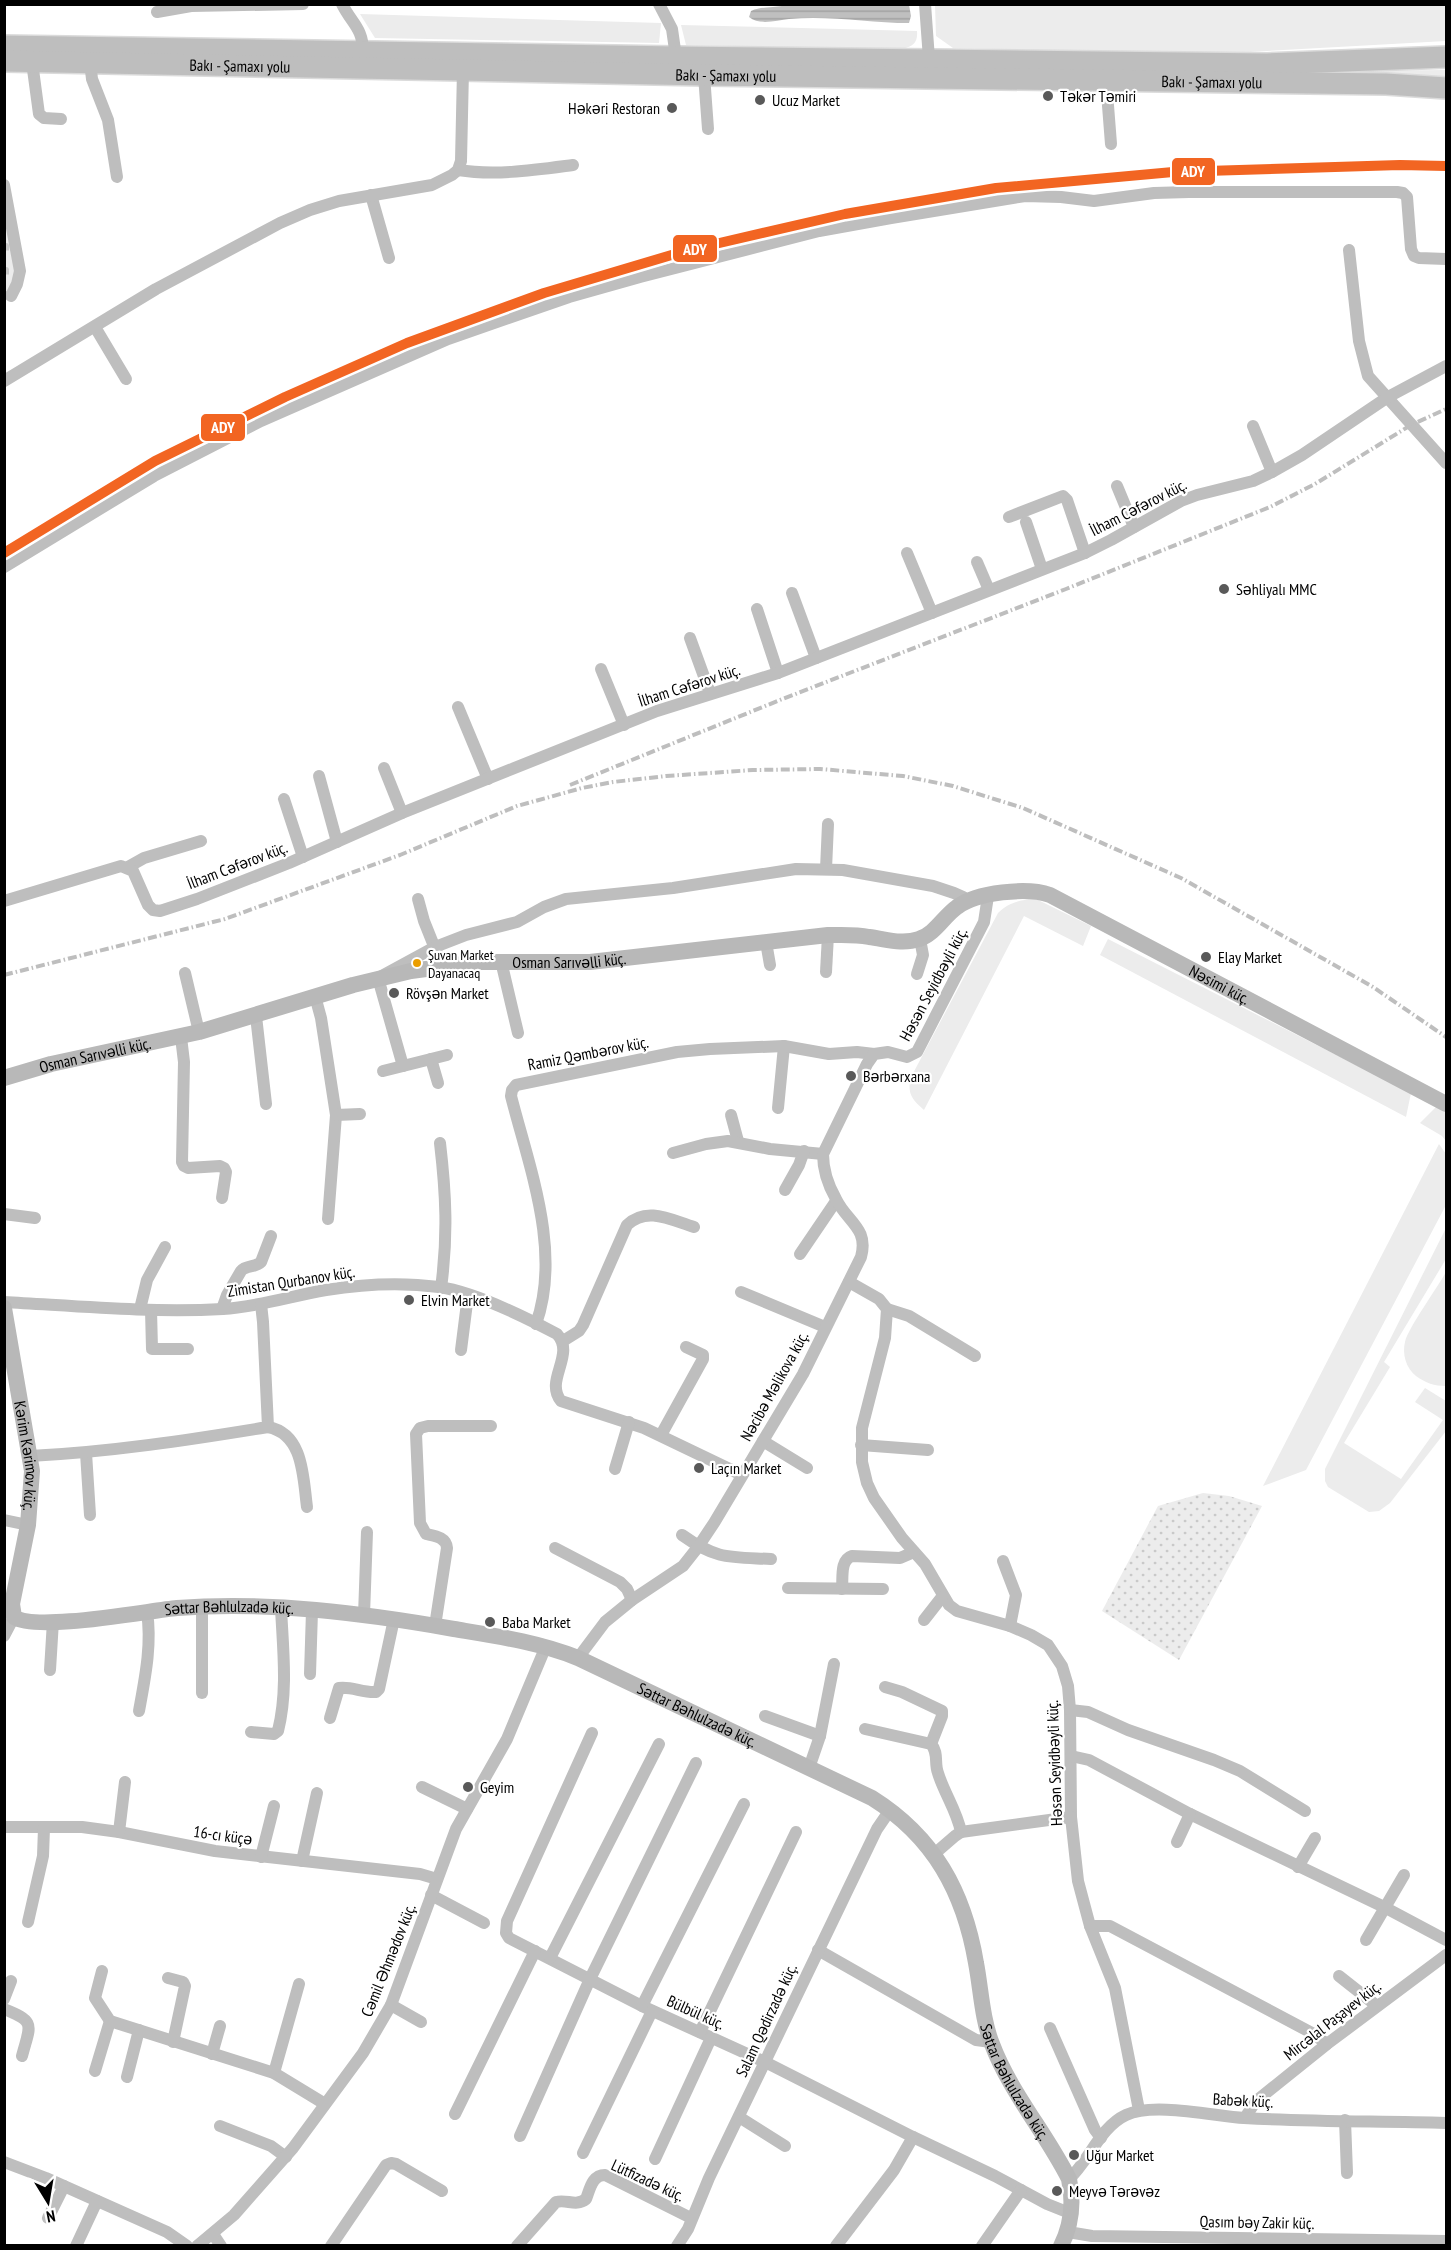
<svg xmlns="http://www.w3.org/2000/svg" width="1451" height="2250" font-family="'PT Sans Narrow',sans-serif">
<defs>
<pattern id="cemetery-stones" width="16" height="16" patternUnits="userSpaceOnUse" patternTransform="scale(1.5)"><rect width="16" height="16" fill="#ececec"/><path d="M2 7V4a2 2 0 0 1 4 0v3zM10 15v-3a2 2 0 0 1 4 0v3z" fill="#c9c9c9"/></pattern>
<pattern id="park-dots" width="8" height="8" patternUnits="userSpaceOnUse" patternTransform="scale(1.5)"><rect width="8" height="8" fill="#ececec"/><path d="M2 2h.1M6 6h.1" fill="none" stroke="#c9c9c9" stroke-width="1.8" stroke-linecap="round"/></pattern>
<pattern id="water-rules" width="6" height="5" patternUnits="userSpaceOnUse" patternTransform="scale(1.5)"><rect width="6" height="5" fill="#bfbfbf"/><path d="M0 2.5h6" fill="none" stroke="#a2a2a2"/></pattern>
</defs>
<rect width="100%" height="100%" fill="#fff"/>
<g fill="#ececec">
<polygon points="935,5 1446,5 1446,41 1214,54 953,48 936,36"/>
<polygon points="360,14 661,23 659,43 375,38"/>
<path d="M681,25l236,6c1,12 -4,15 -14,18l-217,-4z"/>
<polygon points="1446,70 1446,79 1332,71"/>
<path d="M1034,898l57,28 -8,20 -59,-30 -100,194c-12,-11 -16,-15 -14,-31l88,-166c11,-11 21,-12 36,-15z"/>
<polygon points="1108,939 1411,1093 1406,1117 1100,955"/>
<polygon points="1436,1107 1446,1113 1446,1141 1442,1136 1420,1123"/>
<polygon points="1439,1144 1446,1154 1446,1205 1306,1470 1263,1486"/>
<polygon points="1446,1228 1446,1259 1384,1362 1390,1367 1344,1443 1401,1479 1443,1420 1415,1402 1425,1388 1446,1401 1446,1431 1390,1503 1379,1511 1369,1512 1328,1487 1325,1481 1325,1469"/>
<path d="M1446,1272v114c-12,0 -20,-3 -30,-10 -10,-8 -14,-22 -11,-34 3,-14 33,-55 41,-70z"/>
</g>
<polygon fill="url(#cemetery-stones)" points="4,207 16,274 5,296 4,296"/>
<polygon fill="url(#park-dots)" points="1203,1493 1229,1496 1262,1506 1179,1660 1102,1611 1158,1506"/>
<path fill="url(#water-rules)" d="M882,5h27l2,11 -2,7c-39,0 -80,-8 -120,-4 -12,1 -29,7 -40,-2l2,-6c8,-4 14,-3 22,-4 37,-4 73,1 109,-2z"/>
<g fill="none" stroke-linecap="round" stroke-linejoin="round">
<defs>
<g id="highway">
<polyline points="4,46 676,57 1267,64 1446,57"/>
<path id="s3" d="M4,61l700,14 682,9 60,4"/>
</g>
</defs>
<use href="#highway" stroke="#dbdbdb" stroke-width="24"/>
<g stroke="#bebebe" stroke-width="12">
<path d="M342,4c10,20 21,24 21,48"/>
<polyline points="659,4 672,29 676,57"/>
<polyline points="925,4 929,59"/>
<polyline points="157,12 191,6 303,4"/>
<polyline points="32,62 39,114 44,118 61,119"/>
<polyline points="90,62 92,79 108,120 117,177"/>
<polyline points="704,75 708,129"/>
<polyline points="1106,80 1111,144"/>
<path d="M458,170c38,6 77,0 115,-5"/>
<polyline points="4,185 20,271 17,284 11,296"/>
<polyline points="371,195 389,258"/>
<polyline points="1349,250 1359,341 1368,376 1446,463"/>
<polyline points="95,327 126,379"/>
<polyline points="4,381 156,289 280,223 310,210 339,201 432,185 452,175 458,170 461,161 463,70"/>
<polyline points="1253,426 1272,472"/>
<polyline points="1117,486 1134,527"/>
<polyline points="1009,517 1063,496 1067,500 1085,553"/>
<polyline points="1026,522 1042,569"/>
<polyline points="907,553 932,613"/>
<polyline points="977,562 989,590"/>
<polyline points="4,567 154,476 261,421 448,339 569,297 640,277 819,231 891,218 1025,196 1061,197 1094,201 1154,193 1189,192 1397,192 1403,193 1407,197 1411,249 1414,256 1419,258 1446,259"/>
<polyline points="792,593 816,658"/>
<polyline points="757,609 778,673"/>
<polyline points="690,638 710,693"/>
<polyline points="601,669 624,725"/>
<polyline points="458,707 488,779"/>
<polyline points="384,768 402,813"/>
<polyline points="319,776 337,842"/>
<polyline points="284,799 303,857"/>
<polyline points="128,867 144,858 201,841"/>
<polyline points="826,869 828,824"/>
<polyline points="418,899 424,921 442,966"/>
<polyline points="4,901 121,866 133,871 148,905 153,910 160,911 197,899 289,863 402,813 657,711 778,673 1085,553 1111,540 1181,501 1197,495 1253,481 1272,472 1302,455 1388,397 1446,366"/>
<polyline points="766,942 770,965"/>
<polyline points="501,961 518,1033"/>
<polyline points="826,972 828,935"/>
<polyline points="185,973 199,1032"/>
<polyline points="917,974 923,955 920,939"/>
<polyline points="315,996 321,1018 336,1115 328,1219"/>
<polyline points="256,1016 266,1104"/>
<polyline points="181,1037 184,1062 182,1162 184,1166 188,1168 220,1166 224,1168 226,1172 222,1198"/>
<polyline points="431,1059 438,1083"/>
<polyline points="403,1066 378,978 435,947 466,935 517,922 544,907 566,899 673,888 796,869 843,870 933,886 954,893 963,897 966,901"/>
<polyline points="383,1071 447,1055"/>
<polyline points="778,1108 784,1046"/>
<polyline points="336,1115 360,1114"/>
<polyline points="731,1115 738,1141"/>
<path d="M440,1143c6,51 8,93 1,145"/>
<polyline points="673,1153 706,1144 728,1141 770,1149 823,1154"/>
<polyline points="785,1190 799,1165 804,1151"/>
<polyline points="4,1214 35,1218"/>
<polyline points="800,1254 836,1201"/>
<polyline points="849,1282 879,1299 887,1309 885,1338 862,1428 862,1462 867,1483 874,1498 902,1538 925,1564 949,1605 957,1611 1010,1626 1031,1635 1048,1645 1062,1666 1068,1686 1070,1710 1071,1817 1078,1881 1090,1926 1115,1988 1139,2110"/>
<polyline points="741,1292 825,1327"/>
<path d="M4,1302c73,4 146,11 219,7 35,-2 68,-13 103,-19 37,-6 76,-8 113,-3 36,5 86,30 118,47 19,21 -13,46 4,67l83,27 98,47"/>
<polyline points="140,1309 147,1280 165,1247"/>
<path d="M222,1309l5,-14 14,-24c5,-6 14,-3 20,-9l10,-26"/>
<polyline points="887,1309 909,1316 975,1356"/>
<polyline points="151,1310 152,1349 188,1349"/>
<path d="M536,1324c26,-73 -7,-157 -25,-228l1,-6 4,-5 161,-33 33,-3 74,-3 45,8 28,-2 17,2"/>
<path d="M563,1341l16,-10 4,-6 44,-100c20,-19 44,-5 67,2"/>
<polyline points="461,1350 468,1295"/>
<path d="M268,1427c36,7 35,51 39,80"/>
<polyline points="661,1435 703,1359 703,1355 686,1347"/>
<polyline points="763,1441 807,1468"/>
<polyline points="861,1445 928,1450"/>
<polyline points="86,1453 90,1515"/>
<path d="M30,1456c80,-4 159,-16 238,-29l-5,-105 -2,-18"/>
<polyline points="615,1469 629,1422"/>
<polyline points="4,1520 28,1525"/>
<path d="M682,1535c35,25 48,22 89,24"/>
<polyline points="555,1548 620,1582 627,1589 632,1600"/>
<polyline points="1003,1561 1016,1595 1010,1626"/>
<polyline points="788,1588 883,1589"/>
<path d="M842,1589c1,-12 -2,-29 10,-33l48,2 14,-6"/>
<polyline points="202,1606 202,1693"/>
<polyline points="364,1615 367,1532"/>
<polyline points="924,1620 942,1597"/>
<path d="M435,1626l12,-78c-1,-11 -12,-12 -21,-14l-6,-11 -4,-89 4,-6 8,-2h63"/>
<polyline points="4,1636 14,1617"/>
<path d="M578,1658l27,-36 27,-22 51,-34 15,-19 16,-24 89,-149 58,-117c8,-29 -14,-35 -25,-58 -8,-14 -13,-30 -13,-45l44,-90 7,-10 14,-2 19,5 10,-5 67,-130 4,-26"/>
<polyline points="50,1670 53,1621"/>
<polyline points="310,1674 312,1611"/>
<polyline points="885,1687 902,1692 942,1711 942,1716 931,1744"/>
<polyline points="1070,1710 1088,1712 1128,1730 1214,1760 1240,1771 1305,1811"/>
<path d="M139,1711c6,-33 13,-66 8,-99"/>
<polyline points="765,1716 820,1736"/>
<path d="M330,1718l9,-30c12,-2 24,5 37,4l3,-3 15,-70"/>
<path d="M865,1729l66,15c8,9 3,19 7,29 6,20 19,38 23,59l-6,4 -22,19"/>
<path d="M251,1732l23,2 4,-3c10,-40 5,-81 3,-123"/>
<polyline points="592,1733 507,1921 506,1933 509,1938 642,2006 765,2062 913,2137 995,2176 1047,2204 1072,2214"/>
<polyline points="1071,1756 1089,1760 1190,1814 1384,1907 1446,1940"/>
<polyline points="809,1768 820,1736 834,1664"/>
<polyline points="422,1787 467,1809"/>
<polyline points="4,1827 82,1827 119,1832 215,1851 420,1874 437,1879"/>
<polyline points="119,1832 125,1782"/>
<polyline points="961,1832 1071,1817"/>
<polyline points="1177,1842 1190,1814"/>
<polyline points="261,1857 274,1806"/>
<polyline points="302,1861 317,1793"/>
<polyline points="1298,1867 1315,1838"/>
<polyline points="431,1895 484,1923"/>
<polyline points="28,1922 43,1856 44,1828"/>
<polyline points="1090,1926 1110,1926 1312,2033 1327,2044"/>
<polyline points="1366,1940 1404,1875"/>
<polyline points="818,1950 976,2040 991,2042"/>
<polyline points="550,1958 659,1744"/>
<polyline points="102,1971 95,1998 110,2021 274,2073 325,2104"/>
<polyline points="1339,1976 1377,2006"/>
<polyline points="168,1978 183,1982 185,1986 173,2042"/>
<polyline points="4,1999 11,1981"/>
<polyline points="391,2005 421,2022"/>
<polyline points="642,2006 744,1804"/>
<path d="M4,2009c33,13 26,16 18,47"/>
<polyline points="1050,2028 1095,2130 1101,2138"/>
<polyline points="700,2032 796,1832"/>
<polyline points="212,2054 220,2026"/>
<polyline points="95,2071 110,2021"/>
<polyline points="274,2073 299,1984"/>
<polyline points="127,2077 139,2030"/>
<polyline points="455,2114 535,1951"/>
<polyline points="739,2117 785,2146"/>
<polyline points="1245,2118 1255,2102 1327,2044 1446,1955"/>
<polyline points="1345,2120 1347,2173"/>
<polyline points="220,2126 271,2146 286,2157"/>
<polyline points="520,2136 590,1979 696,1763"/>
<polyline points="583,2153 652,2011"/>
<polyline points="655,2159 711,2038"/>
<polyline points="4,2162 46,2178 167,2232 187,2246"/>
<path d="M1069,2179c20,-18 31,-52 57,-64 27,-13 88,1 118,3 67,4 135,3 202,5"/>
<polyline points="48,2218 64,2186"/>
<polyline points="1068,2232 1092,2236 1446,2241"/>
<polyline points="213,2234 221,2246"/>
<polyline points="76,2246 97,2201"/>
<polyline points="197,2246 234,2215 293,2148 363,2053 391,2005 456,1829 507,1739 546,1646"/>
<polyline points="331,2246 386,2165 391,2163 396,2164 442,2191"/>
<path d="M517,2246l39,-44c11,-3 20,5 30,-3 4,-10 6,-24 19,-24l86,43"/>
<polyline points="677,2246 688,2229 709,2178 877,1829 890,1810"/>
<polyline points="836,2246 894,2170 913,2137"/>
<polyline points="982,2246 1021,2190"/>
</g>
<g stroke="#b8b8b8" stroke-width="16">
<path id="s1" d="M4,1078l47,-14 148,-32 154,-47 58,-14 68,-9h111l238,-27c14,0 27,-1 41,2 17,2 33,8 50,2 16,-5 25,-23 38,-32 20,-15 70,-20 93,-12l396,209"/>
<path id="s2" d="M4,1308l28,163 -4,54 -16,79 2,13c22,15 132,-6 163,-9 92,-7 186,5 277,21 42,7 84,13 124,29l294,140c62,39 92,94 104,165 5,26 6,56 16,81 18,48 54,89 77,135 5,24 3,45 -8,67"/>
</g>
<use href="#highway" stroke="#bebebe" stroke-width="21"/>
<g stroke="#bebebe" stroke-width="4" stroke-dasharray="9 3 1.5 3" stroke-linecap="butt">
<polyline points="570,785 780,700 1066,589 1270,507 1315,484 1411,425 1446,409"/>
<polyline points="4,975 225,919 400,855 517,806 582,788 613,782 666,776 753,770 820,769 903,776 953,786 1023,808 1181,878 1373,987 1446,1037"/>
</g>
<defs>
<polyline id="rail-1" points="4,553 155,461 285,397 407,343 544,293 685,251 845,214 996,188 1173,172 1400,165 1446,166"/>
</defs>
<use href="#rail-1" stroke="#fff" stroke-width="15"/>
<use href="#rail-1" stroke="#f26522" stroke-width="10"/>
</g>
<g fill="#595959" stroke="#fff" stroke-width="2">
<circle cx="1048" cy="96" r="6"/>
<circle cx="760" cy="100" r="6"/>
<circle cx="672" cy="108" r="6"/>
<circle cx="1224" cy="589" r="6"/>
<circle cx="1206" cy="957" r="6"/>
<circle cx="394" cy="993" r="6"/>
<circle cx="851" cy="1076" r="6"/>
<circle cx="409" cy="1300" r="6"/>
<circle cx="699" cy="1468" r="6"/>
<circle cx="490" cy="1622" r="6"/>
<circle cx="468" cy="1787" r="6"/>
<circle cx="1074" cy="2155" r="6"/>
<circle cx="1057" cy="2191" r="6"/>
</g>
<circle fill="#eb9e00" stroke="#fff" stroke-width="2" cx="417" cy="963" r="5"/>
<g text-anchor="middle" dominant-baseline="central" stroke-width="4.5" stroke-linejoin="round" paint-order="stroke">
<g font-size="14" fill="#000" stroke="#fff" text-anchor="start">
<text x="428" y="955">Şuvan Market<tspan x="428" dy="18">Dayanacaq</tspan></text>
</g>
<g font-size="16" fill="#000" stroke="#fff">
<text stroke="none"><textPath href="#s3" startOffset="236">Bakı - Şamaxı yolu</textPath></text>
<text stroke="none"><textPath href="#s3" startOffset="722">Bakı - Şamaxı yolu</textPath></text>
<text stroke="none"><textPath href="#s3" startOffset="1208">Bakı - Şamaxı yolu</textPath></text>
<text transform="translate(1138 507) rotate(-27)">İlham Cəfərov küç.</text>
<text transform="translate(689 685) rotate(-18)">İlham Cəfərov küç.</text>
<text transform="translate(237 865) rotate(-21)">İlham Cəfərov küç.</text>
<text stroke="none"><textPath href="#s1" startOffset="580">Osman Sarıvəlli küç.</textPath></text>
<text transform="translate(933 984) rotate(-62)">Həsən Seyidbəyli küç.</text>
<text stroke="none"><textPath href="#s1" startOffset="1270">Nəsimi küç.</textPath></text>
<text transform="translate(588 1053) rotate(-11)">Ramiz Qəmbərov küç.</text>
<text stroke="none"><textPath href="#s1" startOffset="94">Osman Sarıvəlli küç.</textPath></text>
<text transform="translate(291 1281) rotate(-9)">Zimistan Qurbanov küç.</text>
<text transform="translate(774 1386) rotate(-61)">Nəcibə Məlikova küç.</text>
<text stroke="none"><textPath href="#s2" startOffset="150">Kərim Kərimov küç.</textPath></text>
<text stroke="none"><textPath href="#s2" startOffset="530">Səttar Bəhlulzadə küç.</textPath></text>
<text stroke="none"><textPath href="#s2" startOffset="1016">Səttar Bəhlulzadə küç.</textPath></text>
<text transform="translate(1054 1763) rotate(-92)">Həsən Seyidbəyli küç.</text>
<text transform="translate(223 1835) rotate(8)">16-cı küçə</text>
<text transform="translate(388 1960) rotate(-68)">Cəmil Əhmədov küç.</text>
<text transform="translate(696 2012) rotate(24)">Bülbül küç.</text>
<text transform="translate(766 2020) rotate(-65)">Salam Qədirzadə küç.</text>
<text transform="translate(1332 2020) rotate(-38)">Mircəlal Paşayev küç.</text>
<text stroke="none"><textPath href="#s2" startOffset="1538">Səttar Bəhlulzadə küç.</textPath></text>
<text transform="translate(1243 2100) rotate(3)">Babək küç.</text>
<text transform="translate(648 2180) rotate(25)">Lütfizadə küç.</text>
<text transform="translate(1257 2222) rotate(1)">Qasım bəy Zakir küç.</text>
</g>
<g font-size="16" fill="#000" stroke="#fff" text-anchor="start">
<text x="1060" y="96">Təkər Təmiri</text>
<text x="772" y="100">Ucuz Market</text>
<text x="660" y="108" text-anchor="end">Həkəri Restoran</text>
<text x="1236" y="589">Səhliyalı MMC</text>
<text x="1218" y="957">Elay Market</text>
<text x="406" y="993">Rövşən Market</text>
<text x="863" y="1076">Bərbərxana</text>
<text x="421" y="1300">Elvin Market</text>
<text x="711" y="1468">Laçın Market</text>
<text x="502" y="1622">Baba Market</text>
<text x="480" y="1787">Geyim</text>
<text x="1086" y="2155">Uğur Market</text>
<text x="1069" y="2191">Meyvə Tərəvəz</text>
</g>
</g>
<g stroke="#fff" stroke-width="2">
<rect x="1171" y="157" width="45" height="29" rx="6" fill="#f26522"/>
<rect x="672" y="234" width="46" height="29" rx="6" fill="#f26522"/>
<rect x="200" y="413" width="46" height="29" rx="6" fill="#f26522"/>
</g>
<g font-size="16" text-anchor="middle" font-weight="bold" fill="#fff">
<text x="1193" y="177">ADY</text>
<text x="695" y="255">ADY</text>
<text x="223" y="433">ADY</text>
</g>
<rect width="1451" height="2250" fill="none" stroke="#000000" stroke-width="12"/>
<g transform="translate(48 2202) rotate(169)" stroke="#ffffff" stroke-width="4.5" paint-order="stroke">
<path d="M0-4.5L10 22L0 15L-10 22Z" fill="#000000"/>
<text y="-9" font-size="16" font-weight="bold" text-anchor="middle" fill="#000000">N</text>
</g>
</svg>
